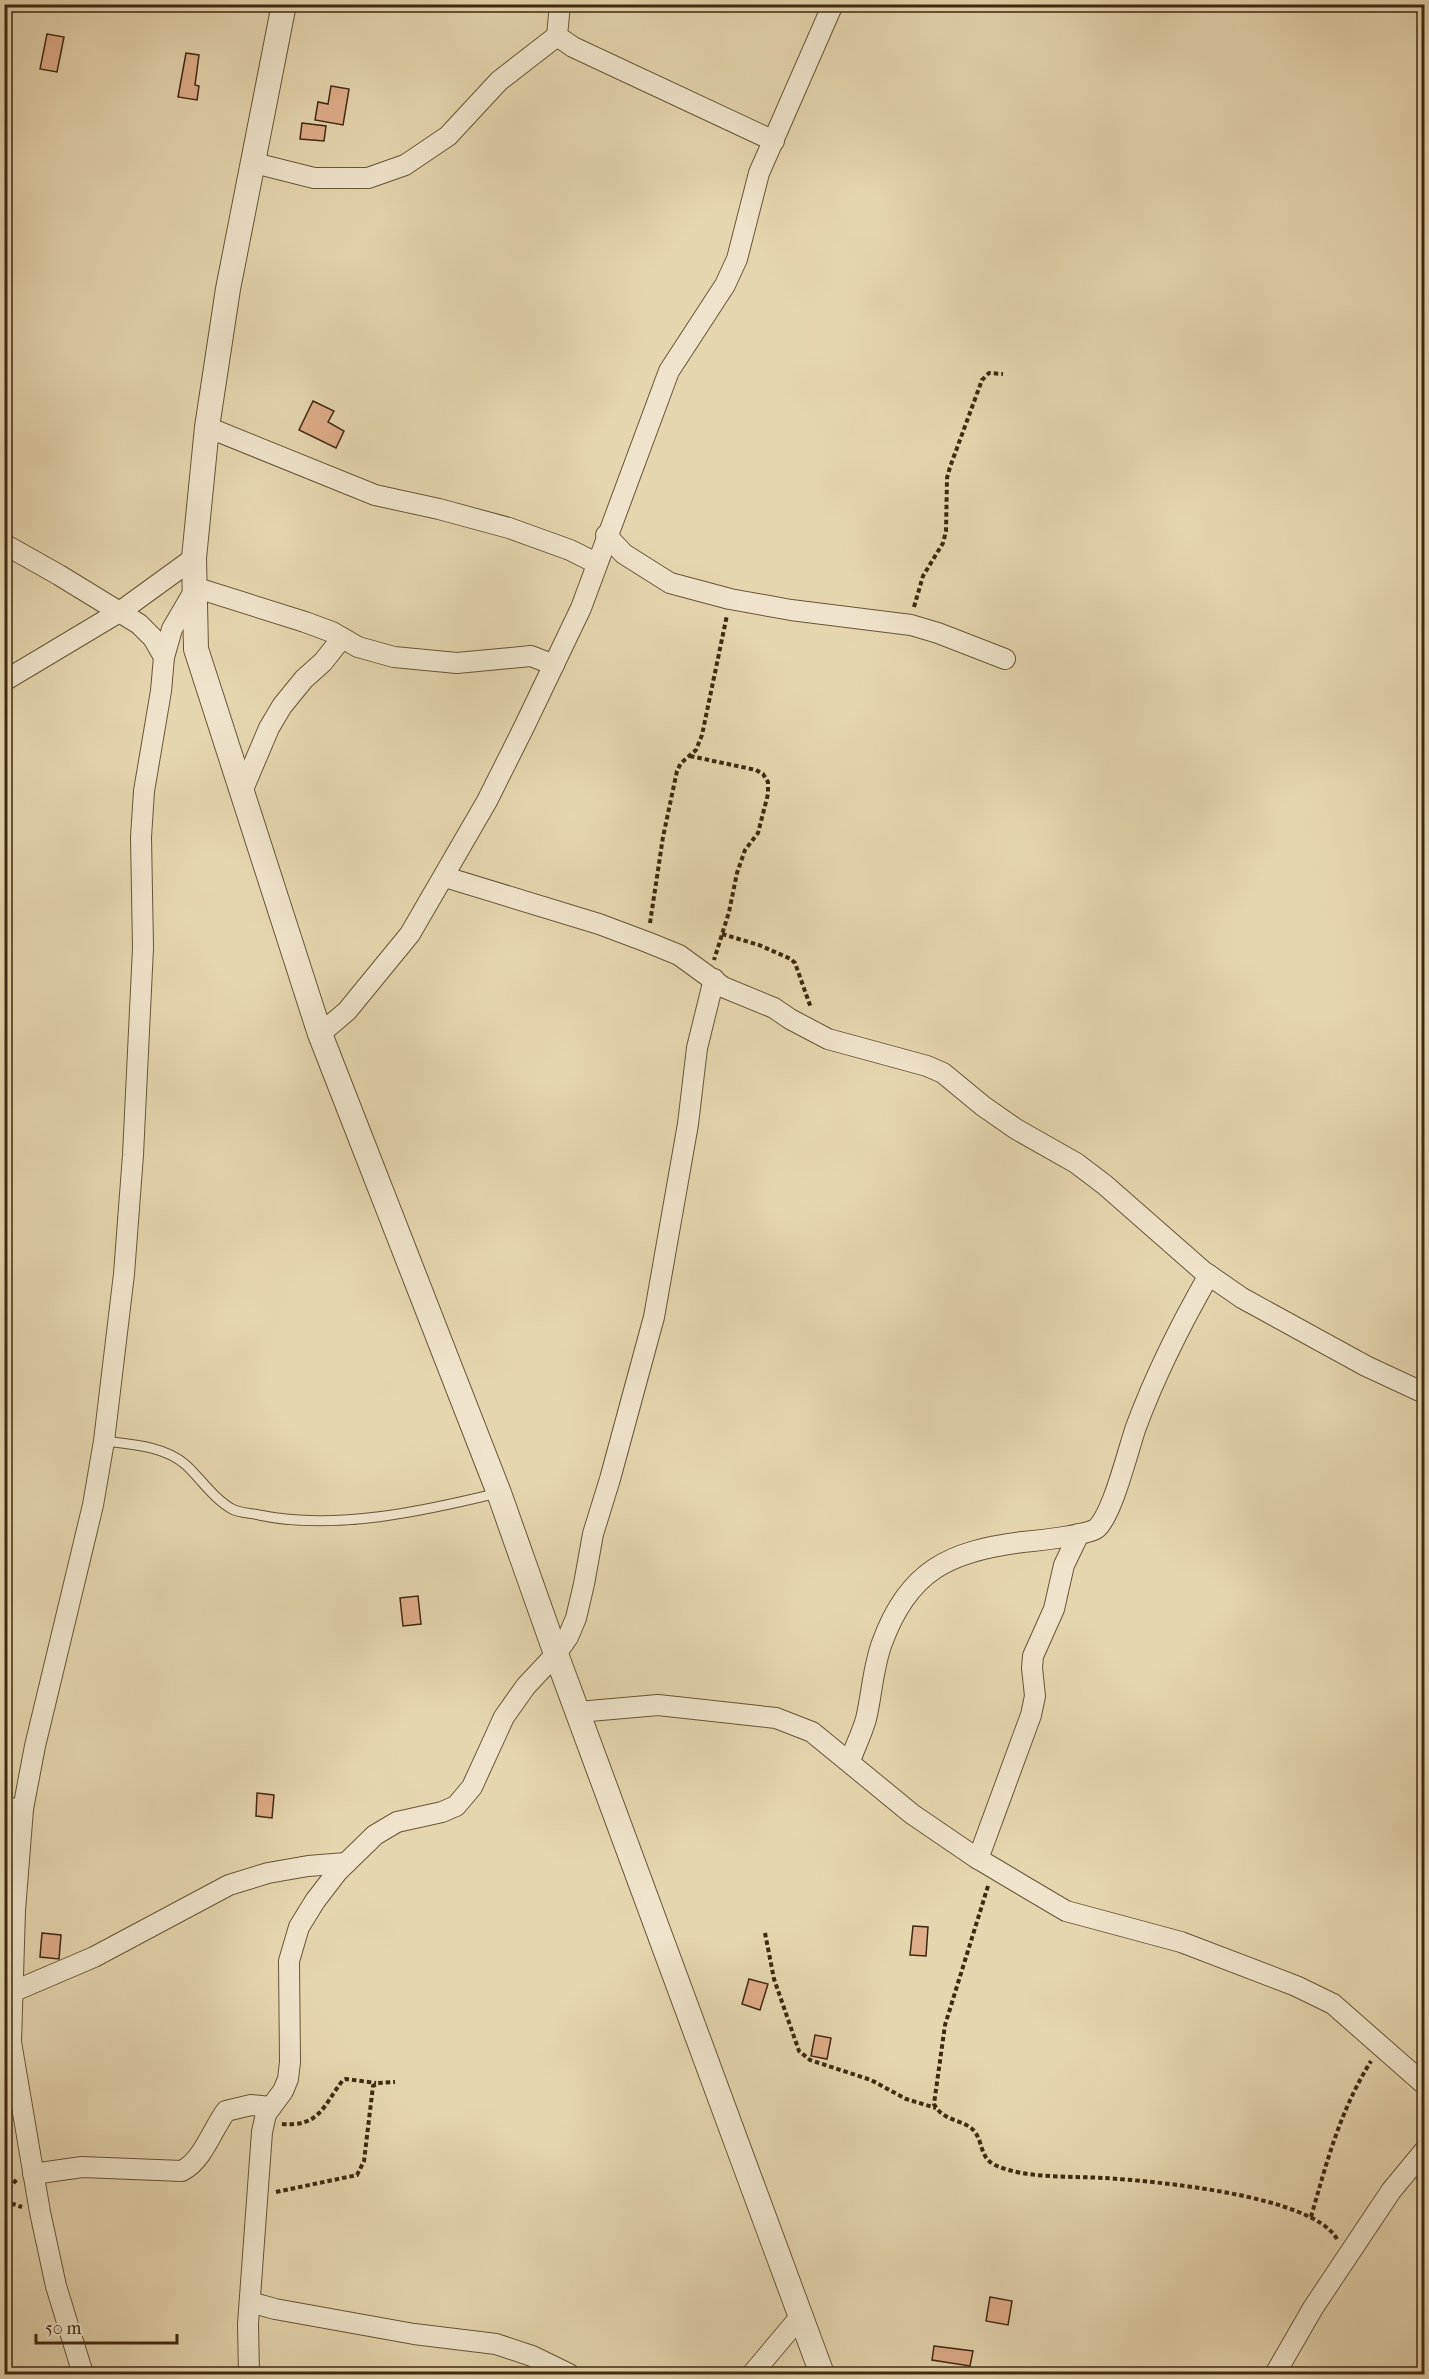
<svg xmlns="http://www.w3.org/2000/svg" width="1429" height="2379" font-family="'IM FELL French Canon',serif">
<rect width="100%" height="100%" fill="#e6d6af"/>
<filter id="stains"><feTurbulence type="fractalNoise" baseFrequency=".00333" numOctaves="4"/><feColorMatrix values="0 0 0 0 .2 0 0 0 0 .09 0 0 0 0 .02 0 0 0 .5 -.17"/></filter>
<radialGradient id="worn" r=".72"><stop offset=".6" stop-color="#630" stop-opacity="0"/><stop offset="1" stop-color="#630" stop-opacity=".3"/></radialGradient>
<g fill="#dfad89" stroke="#3e2811" stroke-width="1.5">
<polygon points="47,34 64,37 57,72 40,69"/>
<polygon points="186,53 199,55 195,85 199,86 197,100 178,97"/>
<polygon points="331,86 349,89 343,125 315,120 318,102 328,104"/>
<polygon points="302,123 326,126 324,141 300,139"/>
<polygon points="313,401 334,411 328,422 344,431 336,448 299,430"/>
<polygon points="418,1596 421,1624 403,1626 400,1598"/>
<polygon points="257,1793 274,1795 272,1818 256,1816"/>
<polygon points="913,1926 928,1927 926,1956 910,1955"/>
<polygon points="42,1933 61,1935 59,1959 40,1957"/>
<polygon points="749,1979 768,1984 760,2010 742,2004"/>
<polygon points="815,2035 831,2038 827,2059 811,2056"/>
<polygon points="990,2297 1012,2301 1008,2325 986,2321"/>
<polygon points="934,2346 973,2351 970,2366 932,2360"/>
</g>
<g fill="none" stroke-linecap="round" stroke-linejoin="round">
<defs>
<path id="service" d="M104,1441c26,3 61,5 82,24 15,14 28,34 46,44 7,4 19,4 27,6 76,16 165,-4 239,-22"/>
<g id="minor">
<polyline points="560,4 557,36 573,47 774,141"/>
<polyline points="254,163 314,178 368,178 405,165 448,136 499,81 557,36"/>
<polyline points="207,427 375,495 439,509 509,528 570,550 596,563"/>
<polyline points="606,535 624,554 670,583 730,599 791,610 911,625 938,633 1005,659"/>
<polyline points="4,544 59,575 139,624 153,638 164,657"/>
<polyline points="194,587 305,622 332,632 358,647 394,657 457,663 531,656 554,665"/>
<polyline points="4,681 121,611 194,558"/>
<polyline points="241,794 269,728 282,706 304,679 323,662 342,638"/>
<polyline points="445,877 599,924 647,942 679,955 723,987 774,1008 790,1019 828,1039 927,1066 943,1073 983,1106 1016,1129 1076,1163 1105,1185 1203,1271 1242,1298 1366,1366 1424,1393"/>
<polyline points="320,1034 347,1011 410,934 487,801 525,725 581,608 669,371 725,285 737,259 759,173 833,4"/>
<polyline points="578,1712 658,1705 776,1718 812,1732 912,1814 975,1857 1022,1885 1066,1911 1181,1942 1296,1986 1333,2004 1424,2084"/>
<path d="M850,1761c5,-14 12,-28 16,-42 6,-25 7,-52 16,-76 26,-72 67,-92 141,-101 12,-1 68,-7 74,-14 16,-15 31,-78 39,-101 19,-51 46,-105 73,-152"/>
<polyline points="4,1808 23,1809"/>
<polyline points="978,1859 1031,1715 1035,1696 1032,1668 1033,1656 1054,1609 1064,1565 1079,1534"/>
<polyline points="12,1992 94,1957 229,1885 268,1873 308,1866 346,1863"/>
<path d="M33,2174l49,-7 100,4c21,-11 30,-41 44,-60l25,-6 20,2"/>
<polyline points="250,2302 275,2309 414,2334 496,2344 532,2356 569,2374"/>
<polyline points="83,2374 56,2286 40,2212 11,2042 15,1911 23,1809 35,1746 93,1505 104,1441 124,1274 133,1155 143,948 141,837 144,791 161,691 164,657 172,629 193,593"/>
<polyline points="249,2374 248,2324 262,2132 266,2114 283,2091 288,2079 290,2062 289,1961 299,1927 315,1901 338,1871 375,1835 397,1822 442,1812 456,1806 472,1787 504,1717 526,1686 556,1654 568,1637 576,1618 584,1584 593,1534 610,1479 654,1317 688,1124 697,1048 714,979"/>
<polyline points="752,2374 800,2317"/>
<polyline points="1275,2374 1313,2308 1391,2191 1424,2151"/>
</g>
<polyline id="tertiary" points="284,4 228,289 207,427 194,558 196,649 320,1034 499,1493 556,1654 822,2374"/>
</defs>
<use href="#service" stroke="#685438" stroke-width="11"/>
<use href="#minor" stroke="#685438" stroke-width="22"/>
<use href="#tertiary" stroke="#685438" stroke-width="26"/>
<g stroke="#3e2811" stroke-width="4" stroke-dasharray="4.5 3" stroke-linecap="butt">
<polyline points="914,607 923,576 943,543 946,531 947,478 950,467 982,380 989,373 1003,374"/>
<polyline points="690,756 756,770 763,774 768,782 768,794 758,833 745,850 737,873 729,912 714,960"/>
<polyline points="650,923 663,837 677,771 681,763 696,750 702,735 727,615"/>
<polyline points="722,934 759,945 791,959 795,963 811,1008"/>
<path d="M988,1886l-43,139 -11,79c8,16 25,15 37,24 13,10 7,29 24,37 29,14 77,11 109,13 49,3 208,17 233,61"/>
<polyline points="765,1933 774,1979 799,2051 810,2060 871,2080 906,2099 936,2108"/>
<path d="M282,2124c38,3 41,-18 61,-44l3,-1 30,4"/>
<polyline points="276,2192 357,2175 364,2161 373,2086 378,2083 395,2082"/>
<polyline points="4,2195 17,2179"/>
<polyline points="4,2206 13,2204 22,2207"/>
<path d="M1311,2217c16,-56 29,-106 60,-156"/>
</g>
<use href="#service" stroke="#efe4cb" stroke-width="9"/>
<use href="#minor" stroke="#efe4cb" stroke-width="20"/>
<use href="#tertiary" stroke="#efe4cb" stroke-width="24"/>
</g>
<rect width="1429" height="2379" fill="none" stroke="#e6d6af" stroke-width="24"/>
<rect x="6" y="6" width="1417" height="2367" fill="none" stroke="#3e2811" stroke-width="3"/>
<rect x="12" y="12" width="1405" height="2355" fill="none" stroke="#3e2811" stroke-width="1.5"/>
<path d="M36 2334v9h141v-9" fill="none" stroke="#3e2811" stroke-width="3"/>
<text x="45" y="2334" font-size="18" fill="#3e2811" stroke="#efe4cb" stroke-width="4.5" paint-order="stroke">50 m</text>
<rect width="100%" height="100%" filter="url(#stains)"/>
<rect width="100%" height="100%" fill="url(#worn)"/>
</svg>
